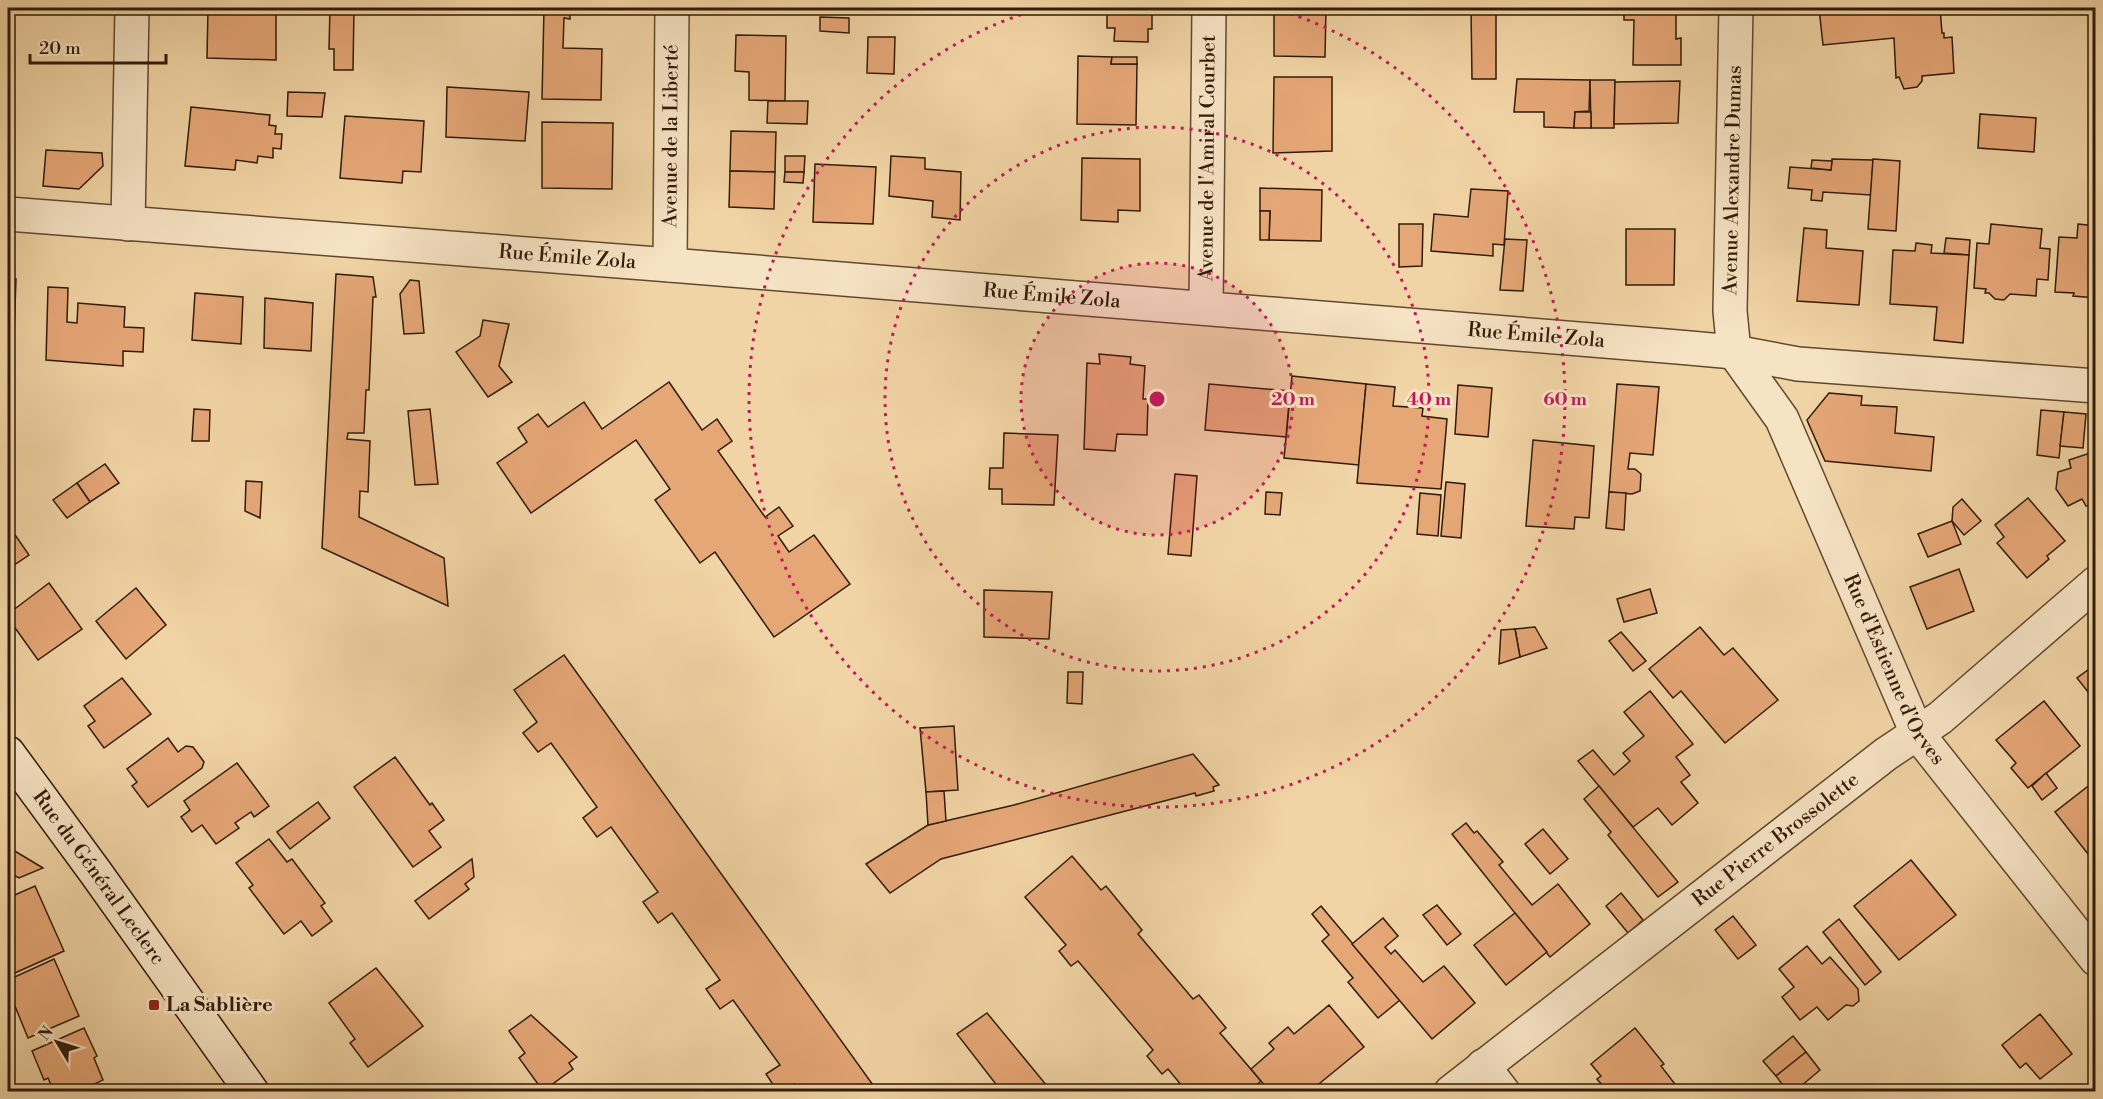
<svg xmlns="http://www.w3.org/2000/svg" width="2103" height="1099" font-family="'Libre Bodoni',serif">
<rect width="100%" height="100%" fill="#f1d4a5"/>
<filter id="stains"><feTurbulence type="fractalNoise" baseFrequency=".00333" numOctaves="4"/><feColorMatrix values="0 0 0 0 .2 0 0 0 0 .09 0 0 0 0 .02 0 0 0 .5 -.17"/></filter>
<radialGradient id="worn" r=".72"><stop offset=".6" stop-color="#630" stop-opacity="0"/><stop offset="1" stop-color="#630" stop-opacity=".3"/></radialGradient>
<g fill="#e6a777" stroke="#311b08" stroke-width="1.5">
<polygon points="208,8 276,9 276,60 207,58"/>
<polygon points="330,8 354,8 353,70 334,70 334,49 329,49"/>
<polygon points="544,8 575,8 575,12 570,12 570,19 564,18 563,48 602,49 601,100 542,99"/>
<polygon points="745,8 791,8 791,12 745,10"/>
<polygon points="1107,8 1152,8 1152,29 1148,29 1148,42 1114,41 1115,28 1107,28"/>
<polygon points="1274,8 1326,8 1325,57 1274,56"/>
<polygon points="1471,8 1488,8 1488,14 1496,14 1496,79 1472,79"/>
<polygon points="1624,8 1676,8 1676,39 1681,38 1681,65 1633,65 1634,20 1624,20"/>
<polygon points="1819,8 1940,8 1942,33 1944,33 1944,38 1952,37 1954,73 1922,76 1922,81 1917,87 1904,89 1899,77 1896,78 1894,38 1823,45"/>
<polygon points="2023,8 2043,8 2043,14 2022,13"/>
<polygon points="820,17 849,18 849,33 820,31"/>
<polygon points="736,35 786,36 785,101 749,100 749,72 735,71"/>
<polygon points="868,37 895,37 894,74 867,73"/>
<polygon points="1078,56 1112,57 1111,64 1137,64 1136,125 1077,124"/>
<polygon points="1112,57 1137,57 1137,64 1111,64"/>
<polygon points="1274,77 1332,77 1332,151 1273,153"/>
<polygon points="1517,79 1590,80 1589,111 1575,112 1574,128 1544,127 1544,112 1514,112"/>
<polygon points="1590,80 1615,80 1614,128 1591,128"/>
<polygon points="1680,81 1678,123 1614,124 1615,82"/>
<polygon points="447,87 529,92 525,141 446,137"/>
<polygon points="288,92 325,93 322,117 287,116"/>
<polygon points="768,101 808,101 807,124 767,123"/>
<polygon points="191,107 270,115 269,125 276,126 275,134 282,134 281,149 273,148 273,158 258,156 257,163 236,160 235,170 185,166"/>
<polygon points="2092,107 2096,107 2096,123 2091,123"/>
<polygon points="1575,112 1591,112 1591,128 1574,128"/>
<polygon points="1980,114 2036,118 2034,152 1978,148"/>
<polygon points="345,116 424,121 421,172 403,171 402,183 340,178"/>
<polygon points="542,122 613,123 612,189 542,188"/>
<polygon points="731,131 776,132 775,172 730,171"/>
<polygon points="46,150 102,153 103,166 79,189 43,186"/>
<polygon points="785,156 805,156 804,172 785,172"/>
<polygon points="891,156 925,158 925,169 961,172 960,220 932,217 933,201 889,196"/>
<polygon points="1082,158 1140,159 1140,211 1118,210 1118,222 1081,220"/>
<polygon points="1832,159 1873,160 1871,195 1823,192 1822,201 1811,200 1812,190 1788,188 1790,167 1831,170"/>
<polygon points="1873,159 1900,161 1896,231 1868,229"/>
<polygon points="1812,160 1832,161 1831,170 1811,168"/>
<polygon points="815,164 876,167 873,224 813,222"/>
<polygon points="730,171 775,172 774,209 729,207"/>
<polygon points="785,172 804,172 803,183 784,182"/>
<polygon points="1260,188 1322,190 1321,241 1269,240 1270,211 1260,211"/>
<polygon points="1471,189 1508,191 1504,245 1493,244 1493,256 1431,251 1434,214 1468,217"/>
<polygon points="1260,211 1270,211 1269,240 1260,240"/>
<polygon points="1399,224 1423,224 1422,266 1399,267"/>
<polygon points="1991,224 2042,229 2040,248 2050,249 2048,280 2037,279 2036,296 2010,294 2004,300 1995,299 1989,293 1985,293 1986,289 1974,288 1977,243 1989,244"/>
<polygon points="2078,224 2096,226 2096,298 2073,296 2074,293 2055,292 2059,237 2077,238"/>
<polygon points="1804,228 1827,230 1826,248 1863,251 1859,305 1797,301"/>
<polygon points="1626,229 1675,229 1674,285 1626,285"/>
<polygon points="1946,238 1970,240 1969,255 1944,253"/>
<polygon points="1505,239 1527,240 1523,291 1500,290"/>
<polygon points="1916,243 1932,245 1931,253 1969,255 1963,343 1934,340 1937,307 1890,304 1893,250 1915,251"/>
<polygon points="336,274 373,277 376,297 373,297 369,390 366,390 364,433 348,433 347,439 370,441 368,492 360,491 359,517 444,558 448,606 322,548"/>
<polygon points="8,278 16,279 14,334 8,333"/>
<polygon points="410,280 419,281 424,333 404,334 400,294"/>
<polygon points="48,287 68,288 67,322 77,323 78,303 125,307 124,327 144,328 143,352 123,351 123,366 46,360"/>
<polygon points="195,293 243,297 241,344 192,340"/>
<polygon points="265,298 313,303 311,351 264,348"/>
<polygon points="483,320 509,324 499,366 512,382 488,397 456,352 480,336"/>
<polygon points="1099,354 1131,357 1130,364 1145,366 1143,399 1148,399 1147,435 1117,434 1115,451 1084,449 1087,363 1100,364"/>
<polygon points="1292,376 1366,384 1359,465 1284,458"/>
<polygon points="669,382 702,430 717,419 732,441 718,451 765,517 779,507 793,526 778,536 789,552 814,535 850,584 774,637 715,552 700,563 655,500 670,489 636,440 531,513 497,463 527,442 518,428 538,414 548,427 584,402 602,429"/>
<polygon points="1209,384 1290,391 1286,437 1205,430"/>
<polygon points="1366,384 1395,387 1393,406 1423,408 1422,416 1447,419 1441,489 1357,483"/>
<polygon points="1617,384 1659,387 1653,455 1630,453 1628,469 1635,469 1641,474 1640,491 1632,494 1609,492"/>
<polygon points="1458,385 1492,388 1488,437 1455,434"/>
<polygon points="1829,393 1862,396 1861,405 1897,407 1895,433 1934,437 1931,471 1825,461 1807,420"/>
<polygon points="194,409 210,410 209,441 192,441"/>
<polygon points="430,409 438,484 415,485 408,411"/>
<polygon points="2041,410 2064,412 2059,458 2037,455"/>
<polygon points="2064,412 2086,414 2083,448 2060,446"/>
<polygon points="1004,433 1058,435 1054,505 1002,504 1002,489 989,489 990,468 1003,468"/>
<polygon points="1533,440 1594,446 1589,518 1575,517 1574,529 1526,526"/>
<polygon points="2096,451 2096,505 2086,506 2082,499 2068,506 2056,489 2058,472 2071,468 2069,460"/>
<polygon points="105,464 119,483 90,502 77,483"/>
<polygon points="1175,474 1197,476 1191,556 1168,554"/>
<polygon points="246,481 262,482 260,518 245,511"/>
<polygon points="1446,482 1465,484 1461,538 1441,536"/>
<polygon points="77,483 90,502 67,518 53,500"/>
<polygon points="1266,492 1282,493 1280,515 1265,514"/>
<polygon points="1609,492 1626,493 1624,530 1606,528"/>
<polygon points="1420,493 1441,495 1438,536 1417,534"/>
<polygon points="2028,498 2065,541 2047,556 2049,559 2027,578 1997,543 2004,537 1995,525"/>
<polygon points="1962,499 1981,521 1964,535 1952,521 1953,507"/>
<polygon points="1952,521 1961,544 1928,557 1918,534"/>
<polygon points="11,529 29,555 8,569 8,532"/>
<polygon points="1959,569 1974,611 1927,629 1910,587"/>
<polygon points="49,583 82,629 38,660 8,618 8,614"/>
<polygon points="136,588 166,625 126,659 96,621"/>
<polygon points="1650,589 1657,613 1624,622 1617,599"/>
<polygon points="984,590 1052,592 1049,639 984,637"/>
<polygon points="1535,627 1547,648 1520,657 1515,629"/>
<polygon points="1700,627 1724,655 1733,648 1778,700 1725,743 1681,691 1673,698 1649,669"/>
<polygon points="1515,629 1520,657 1499,664 1501,630"/>
<polygon points="1621,632 1646,661 1633,671 1609,641"/>
<polygon points="564,655 878,1092 800,1092 794,1084 783,1092 778,1092 766,1074 780,1065 733,1000 720,1009 706,989 720,980 672,913 658,923 643,902 658,892 611,827 597,837 583,818 597,807 551,743 538,752 523,733 537,722 514,690"/>
<polygon points="2092,667 2096,672 2096,702 2077,678"/>
<polygon points="1068,672 1083,672 1082,704 1067,703"/>
<polygon points="122,678 151,714 104,748 88,726 95,721 84,706"/>
<polygon points="1650,691 1693,744 1676,757 1690,775 1681,782 1698,803 1672,825 1658,808 1633,827 1578,761 1593,750 1614,775 1630,761 1623,753 1644,736 1624,712"/>
<polygon points="2044,701 2080,746 2028,788 2011,768 2016,763 1996,740"/>
<polygon points="954,726 958,790 926,792 920,728"/>
<polygon points="168,738 178,752 186,746 193,747 204,762 202,768 148,807 132,786 137,782 127,769"/>
<polygon points="1193,754 1219,785 1213,787 1214,791 1196,796 1195,793 941,859 890,893 866,864 928,825 1014,805"/>
<polygon points="395,757 430,805 432,803 444,820 429,831 441,847 413,867 354,787"/>
<polygon points="237,763 269,806 254,817 251,812 235,823 239,828 216,844 202,825 192,832 181,817 190,810 184,801"/>
<polygon points="2046,773 2057,788 2042,800 2032,786"/>
<polygon points="2096,780 2096,863 2095,863 2055,812"/>
<polygon points="1599,786 1678,882 1658,897 1608,835 1611,832 1584,799"/>
<polygon points="944,791 946,821 928,825 926,792"/>
<polygon points="318,802 330,818 290,849 277,832"/>
<polygon points="1466,823 1474,833 1477,831 1503,862 1499,865 1532,905 1558,884 1590,924 1550,957 1452,834"/>
<polygon points="1543,829 1568,859 1550,874 1525,844"/>
<polygon points="269,839 287,862 292,859 325,903 321,906 332,921 312,936 301,921 284,934 249,888 253,885 236,863"/>
<polygon points="8,847 43,868 19,878 8,872"/>
<polygon points="1072,856 1101,890 1106,886 1142,930 1138,934 1193,999 1199,995 1226,1028 1220,1033 1261,1081 1248,1092 1187,1092 1168,1069 1162,1074 1147,1056 1153,1050 1078,961 1071,966 1059,951 1066,945 1025,897"/>
<polygon points="472,859 474,877 465,884 469,889 429,919 415,901"/>
<polygon points="1911,860 1956,915 1899,960 1854,906"/>
<polygon points="35,886 64,951 8,976 8,898"/>
<polygon points="1621,893 1643,920 1628,933 1606,906"/>
<polygon points="1437,905 1461,934 1447,945 1423,915"/>
<polygon points="1321,906 1400,1000 1378,1018 1348,982 1353,978 1322,941 1329,935 1312,914"/>
<polygon points="1515,913 1547,952 1506,985 1474,945"/>
<polygon points="1733,916 1756,945 1738,959 1715,930"/>
<polygon points="1383,918 1398,936 1385,947 1391,954 1395,950 1423,982 1444,966 1475,1003 1432,1039 1352,944"/>
<polygon points="1839,919 1881,972 1865,985 1823,932"/>
<polygon points="1807,946 1822,964 1830,957 1858,989 1859,1001 1853,1006 1846,1005 1828,1020 1817,1007 1800,1020 1782,997 1794,987 1779,969"/>
<polygon points="54,959 79,1016 28,1038 8,989 8,980"/>
<polygon points="376,968 423,1026 368,1067 350,1043 355,1039 329,1003"/>
<polygon points="1329,1005 1364,1047 1309,1092 1270,1092 1251,1069 1274,1049 1269,1043 1288,1027 1294,1034"/>
<polygon points="987,1013 1052,1092 1002,1092 957,1034"/>
<polygon points="2040,1014 2072,1054 2040,1079 2026,1063 2020,1068 2002,1045"/>
<polygon points="531,1015 577,1057 569,1063 573,1069 543,1091 519,1058 525,1053 509,1031"/>
<polygon points="84,1028 97,1056 94,1058 103,1080 78,1092 54,1092 48,1078 44,1080 32,1051"/>
<polygon points="1635,1028 1664,1064 1661,1066 1681,1092 1608,1092 1597,1079 1601,1076 1591,1064"/>
<polygon points="1793,1036 1806,1052 1776,1076 1763,1061"/>
<polygon points="1806,1052 1820,1070 1794,1092 1788,1092 1776,1076"/>
</g>
<g fill="none" stroke-linecap="round" stroke-linejoin="round">
<defs>
<g id="minor">
<path id="s1" d="M8,214l662,51 1008,82 56,5 64,12 298,22"/>
<polyline points="128,224 132,8"/>
<path id="s2" d="M670,265l2,-257"/>
<path id="s3" d="M1206,308l3,-300"/>
<path id="s4" d="M1734,352l48,67 135,314 179,226"/>
<path id="s5" d="M1734,352l-4,-41 6,-303"/>
<polyline points="1483,1066 1503,1092"/>
<path id="s6" d="M1451,1092l435,-338 54,-36 156,-135"/>
</g>
<g id="secondary">
<path id="s7" d="M8,753l88,120 156,219"/>
</g>
</defs>
<use href="#minor" stroke="#61492f" stroke-width="36"/>
<use href="#secondary" stroke="#311b08" stroke-width="36"/>
<use href="#minor" stroke="#f6e3c4" stroke-width="33"/>
<use href="#secondary" stroke="#f6e3c4" stroke-width="33"/>
</g>
<circle cx="1157" cy="399" r="136" fill="#c2185b" fill-opacity=".12"/>
<g fill="none" stroke="#c2185b" stroke-width="3" stroke-dasharray="3 6">
<circle cx="1157" cy="399" r="136"/>
<circle cx="1157" cy="399" r="272"/>
<path d="M1273 8A408 408 0 1 1 1041 8"/>
</g>
<rect fill="#8f2418" stroke="#f6e3c4" stroke-width="2" x="148" y="999" width="12" height="12" rx="3"/>
<g text-anchor="middle" dominant-baseline="central" stroke-width="6" stroke-linejoin="round" paint-order="stroke">
<g font-size="20" fill="#311b08" stroke="#f6e3c4">
<text stroke="none"><textPath href="#s2" startOffset="129">Avenue de la Liberté</textPath></text>
<text stroke="none"><textPath href="#s3" startOffset="150">Avenue de l'Amiral Courbet</textPath></text>
<text stroke="none"><textPath href="#s5" startOffset="172">Avenue Alexandre Dumas</textPath></text>
<text stroke="none"><textPath href="#s1" startOffset="561">Rue Émile Zola</textPath></text>
<text stroke="none"><textPath href="#s1" startOffset="1047">Rue Émile Zola</textPath></text>
<text stroke="none"><textPath href="#s1" startOffset="1533">Rue Émile Zola</textPath></text>
<text stroke="none"><textPath href="#s4" startOffset="357">Rue d'Estienne d'Orves</textPath></text>
<text stroke="none"><textPath href="#s6" startOffset="411">Rue Pierre Brossolette</textPath></text>
<text stroke="none"><textPath href="#s7" startOffset="154">Rue du Général Leclerc</textPath></text>
</g>
<g font-size="20" font-weight="bold" fill="#311b08" stroke="#f6e3c4" text-anchor="start">
<text x="166" y="1005">La Sablière</text>
</g>
</g>
<circle cx="1157" cy="399" r="9" fill="#c2185b" stroke="#f6e3c4" stroke-width="3"/>
<g font-size="18" text-anchor="middle" font-weight="bold" fill="#c2185b" stroke="#f6e3c4" stroke-width="6" stroke-linejoin="round" paint-order="stroke">
<text x="1293" y="405">20 m</text>
<text x="1429" y="405">40 m</text>
<text x="1565" y="405">60 m</text>
</g>
<rect width="2103" height="1099" fill="none" stroke="#f1d4a5" stroke-width="30"/>
<rect x="9" y="9" width="2085" height="1081" fill="none" stroke="#311b08" stroke-width="3"/>
<rect x="15" y="15" width="2073" height="1069" fill="none" stroke="#311b08" stroke-width="1.5"/>
<g transform="translate(57 1042) rotate(308)" stroke="#f6e3c4" stroke-width="4.5" paint-order="stroke">
<path d="M0-4.5L10 22L0 15L-10 22Z" fill="#311b08"/>
<text y="-9" font-size="16" font-weight="bold" text-anchor="middle" fill="#311b08">N</text>
</g>
<path d="M30 54v9h136v-9" fill="none" stroke="#311b08" stroke-width="3"/>
<text x="39" y="54" font-size="18" fill="#311b08" stroke="#f6e3c4" stroke-width="4.5" paint-order="stroke">20 m</text>
<rect width="100%" height="100%" filter="url(#stains)"/>
<rect width="100%" height="100%" fill="url(#worn)"/>
</svg>
